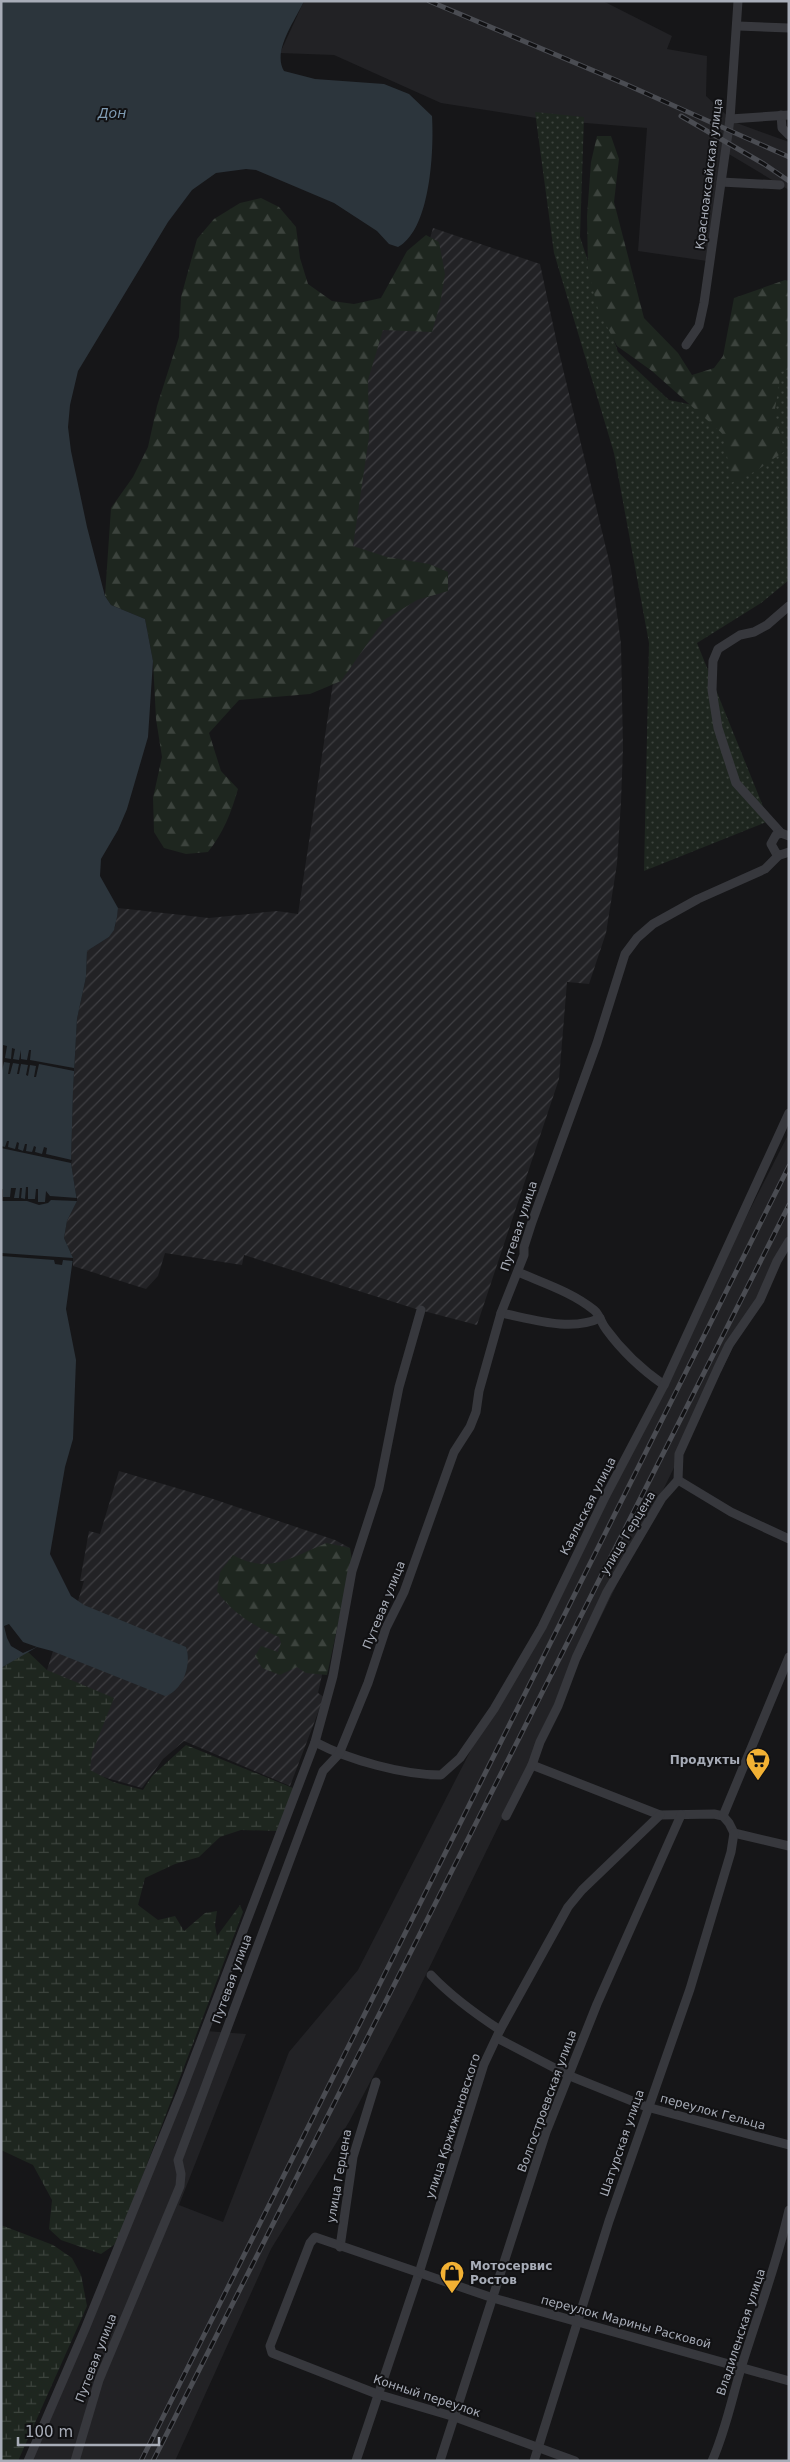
<svg xmlns="http://www.w3.org/2000/svg" width="790" height="2462" font-family="'DejaVu Sans',sans-serif">
<defs>
<pattern id="industrial-furrows" width="10" height="10" patternUnits="userSpaceOnUse" patternTransform="scale(1.25)"><rect width="10" height="10" fill="#222225"/><path d="M-1 1l2-2M0 10L10 0M9 11l2-2" fill="none" stroke="#3f3f43"/></pattern>
<pattern id="grass-dots" width="8" height="8" patternUnits="userSpaceOnUse" patternTransform="scale(1.25)"><rect width="8" height="8" fill="#1e261f"/><path d="M2 2h.1M6 6h.1" fill="none" stroke="#3c433d" stroke-width="1.8" stroke-linecap="round"/></pattern>
<pattern id="forest-firs" width="22" height="20" patternUnits="userSpaceOnUse" patternTransform="scale(1.25)"><rect width="22" height="20" fill="#1e261f"/><path d="M5 1l3.5 6h-7zM16 11l3.5 6h-7z" fill="#3c433d"/></pattern>
<pattern id="wetland-marsh" width="20" height="14" patternUnits="userSpaceOnUse" patternTransform="scale(1.25)"><rect width="20" height="14" fill="#1e261f"/><path d="M1 5h8M5 5V1M11 12h8M15 12V8" fill="none" stroke="#3c433d"/></pattern>
</defs>
<rect width="100%" height="100%" fill="#161618"/>
<g fill="#222225">
<polygon points="304,1 603,1 672,36 667,49 707,56 706,96 734,122 789,142 789,190 722,150 714,262 638,251 647,128 549,120 441,103 334,55 280,53"/>
<polygon points="789,1133 789,1244 736,1341 414,1999 349,2122 271,2249 175,2461 30,2461 206,2031 246,2034 179,2205 223,2222 289,2052 358,1970 476,1740 573,1567 678,1351"/>
</g>
<g fill="url(#industrial-furrows)">
<polygon points="433,228 540,264 558,348 611,569 621,644 623,748 621,802 617,864 606,933 589,984 567,982 559,1079 477,1325 416,1309 244,1255 242,1265 165,1253 158,1276 146,1289 73,1266 73,1258 64,1238 67,1221 77,1201 71,1163 73,1091 77,1019 86,977 87,951 109,937 115,927 118,908 209,918 277,911 298,914 351,564 341,560 378,312 407,317"/>
<polygon points="119,1471 207,1497 335,1540 350,1548 318,1693 324,1697 290,1786 184,1741 163,1759 142,1788 1,1748 1,1695 26,1674 47,1670 69,1600 78,1601 84,1581 80,1581 89,1531 100,1534"/>
</g>
<polygon fill="url(#grass-dots)" points="535,112 584,117 580,237 618,352 669,400 703,407 789,347 789,580 761,603 697,643 769,821 644,871 649,643 614,453 554,253"/>
<g fill="url(#forest-firs)">
<polygon points="597,136 611,136 619,159 614,202 644,318 678,353 692,375 714,368 723,356 734,298 785,280 789,281 789,369 781,372 774,415 785,451 756,471 731,483 724,435 652,371 617,346 598,309 588,270 587,216 591,162"/>
<path d="M261,198l18,9 17,20 4,31 8,26 24,17 22,3 27,-6 26,-47 19,-16 13,7 6,32 -5,30 -8,28 -49,-2 -15,50 1,57 -16,109 34,11 42,7 19,8v19l-31,9 -33,20 -43,61 -31,13 -71,6 -30,33 12,38 17,18c-7,24 -14,43 -30,63l-22,2 -22,-6 -10,-16 -1,-34 9,-41 -6,-38 -3,-58 -8,-42 -34,-14 -6,-9 6,-88 22,-31 15,-30 9,-41 22,-69 2,-40 16,-58 17,-20 26,-16z"/>
<path d="M326,1543l24,5 2,12 -25,115 -21,-2 -9,-6 -17,8 -18,-7 -7,-12 6,-10 17,6 3,-9 -2,-6c-24,-10 -47,-24 -62,-46l3,-19 13,-17c35,20 60,2 93,-12z"/>
</g>
<g fill="url(#wetland-marsh)">
<polygon points="27,1651 47,1670 114,1698 92,1753 90,1770 113,1782 143,1790 152,1776 186,1745 293,1788 277,1831 241,1830 220,1837 199,1857 175,1864 145,1878 138,1905 158,1920 175,1916 184,1931 205,1913 217,1911 215,1925 217,1936 240,1905 243,1912 117,2243 101,2254 61,2240 49,2229 52,2200 33,2165 1,2150 1,1668"/>
<polygon points="1,2225 53,2245 72,2258 81,2275 87,2306 18,2461 1,2461"/>
</g>
<path fill="#2c353c" d="M1,1h303c-9,20 -32,50 -20,70l31,8 69,5 25,10 23,22c2,33 -1,113 -34,131l-9,-3 -12,-13 -43,-28 -78,-33 -10,-1 -30,4 -24,17 -24,32 -90,149 -8,34 -2,22 3,24 16,76 18,69 6,9 34,14 8,42 -5,76 -21,72 -9,21 -17,29 -1,17 18,32 -1,9 -3,13 -5,7 -22,14 -1,26 -9,42 -4,72 -2,72 6,38 -10,20 -3,17 9,20 -7,51 10,51 -3,79 -8,28 -15,87 21,42 13,9 102,42c6,17 -3,44 -21,49l-113,-45 -15,-4 -36,21z"/>
<g fill="#161618">
<polygon points="3,1045 7,1046 5,1058 11,1059 12,1048 15,1049 13,1059 19,1060 21,1050 21,1059 27,1060 29,1050 31,1050 30,1060 74,1068 74,1071 39,1064 36,1077 34,1077 36,1066 30,1065 28,1076 26,1075 28,1065 21,1064 19,1074 17,1074 19,1064 13,1063 10,1074 8,1074 10,1063 4,1062 1,1075"/>
<polygon points="7,1141 9,1141 8,1147 15,1149 17,1142 19,1143 18,1149 23,1151 25,1144 27,1144 26,1151 32,1152 34,1146 36,1147 35,1152 42,1154 44,1147 47,1148 46,1154 72,1160 71,1163 1,1148 1,1146 5,1147"/>
<polygon points="26,1187 28,1187 28,1199 35,1199 36,1189 38,1189 38,1202 45,1202 46,1191 50,1196 77,1198 77,1201 51,1200 48,1203 39,1205 27,1201 1,1201 1,1189 3,1189 3,1197 10,1197 11,1188 16,1188 14,1198 19,1198 20,1188 22,1188 21,1198 25,1199"/>
<polygon points="1,1253 73,1258 73,1261 63,1260 62,1265 55,1264 54,1260 1,1256"/>
<polygon points="9,1624 23,1642 37,1647 23,1653 11,1646 7,1638 4,1626"/>
</g>
<g fill="none" stroke-linecap="round" stroke-linejoin="round">
<g stroke="#37383d" stroke-width="9">
<polyline points="738,26 789,28"/>
<polyline points="781,115 782,128 789,135"/>
<polyline points="730,119 789,115"/>
<polyline points="721,182 780,185"/>
<polyline points="686,345 699,326 704,303 730,119 738,1"/>
<polyline points="781,833 736,783 718,728 712,690 713,661 718,649 740,635 754,632 767,625 789,606"/>
<polyline points="789,836 781,833 776,835 771,844 776,853 780,855 789,852"/>
<path d="M518,1272c25,11 54,20 76,38 6,5 7,13 12,19 16,22 35,40 58,56"/>
<path d="M501,1313c31,6 70,19 99,5"/>
<polyline points="678,1480 731,1512 789,1539"/>
<path d="M315,1742c34,18 88,33 126,33l19,-17 34,-49 48,-82 62,-128 60,-114 125,-272"/>
<polyline points="532,1765 660,1815 714,1814 723,1816 729,1823 734,1833 789,1846"/>
<polyline points="506,1816 532,1765 540,1742 558,1706 576,1658 607,1592 662,1498 678,1480 679,1454 717,1370 729,1345 760,1300 777,1261 789,1241"/>
<polyline points="723,1816 789,1657"/>
<path d="M431,1975c21,22 43,38 69,55"/>
<polyline points="497,2038 570,2076 647,2107 789,2145"/>
<polyline points="340,2247 353,2157 376,2082"/>
<polyline points="28,2461 85,2329 181,2093 315,1742 333,1676 352,1571 379,1488 399,1387 421,1310"/>
<polyline points="75,2461 99,2380 180,2186 181,2174 178,2160 323,1771 339,1754 368,1683 386,1628 404,1592 454,1452 470,1427 476,1412 479,1391 501,1313 524,1255 524,1247 532,1222 597,1043 625,954 637,938 653,924 698,899 765,869 779,855"/>
<polyline points="356,2461 419,2273 484,2064 500,2030 568,1907 582,1890 660,1815"/>
<polyline points="440,2461 546,2132 597,2004 681,1815"/>
<polyline points="534,2461 609,2221 690,1989 731,1852 734,1833"/>
<polyline points="575,2461 455,2417 377,2394 272,2353 270,2346 310,2243 315,2237 493,2298 789,2381"/>
<path d="M712,2461c14,-31 20,-64 30,-96 16,-52 35,-101 47,-155"/>
</g>
<defs>
<g id="rail">
<polyline points="429,1 625,84 789,157"/>
<polyline points="681,116 764,164 789,181"/>
<polyline points="141,2461 789,1166"/>
<polyline points="153,2461 789,1205"/>
</g>
</defs>
<use href="#rail" stroke="#4a4c52" stroke-width="5"/>
<use href="#rail" stroke="#111113" stroke-width="3" stroke-dasharray="9" stroke-linecap="butt"/>
</g>
<defs>
<symbol id="supermarket-pin" viewBox="-11 -11 22 30"><path d="M0 17L-7.5 6A9.5 9.5 0 1 1 7.5 6Z" fill="#f2b134" stroke="#111113"/><path d="M-6-5.5h2.5l.6 2H6L4.5 2H-2.5L-4.4-4H-6ZM-1.5 3.2a1.3 1.3 0 1 0 .1 0ZM3 3.2a1.3 1.3 0 1 0 .1 0Z" fill="#111"/></symbol>
<symbol id="shop-pin" viewBox="-11 -11 22 30"><path d="M0 17L-7.5 6A9.5 9.5 0 1 1 7.5 6Z" fill="#f2b134" stroke="#111113"/><path d="M-5-2.5h2.3a2.7 3.5 0 0 1 5.4 0H5L5.5 6h-11ZM-1.5-2.5h3a1.5 2.3 0 0 0-3 0Z" fill="#111"/></symbol>
</defs>
<g fill-rule="evenodd">
<use href="#supermarket-pin" x="744" y="1746" width="28" height="38"/>
<use href="#shop-pin" x="438" y="2259" width="28" height="38"/>
</g>
<g text-anchor="middle" dominant-baseline="central" stroke-width="4" stroke-linejoin="round" paint-order="stroke">
<g font-size="12" fill="#a8adb8" stroke="#111113">
<text transform="translate(709 174) rotate(-83)">Красноаксайская улица</text>
<text transform="translate(519 1226) rotate(-72)">Путевая улица</text>
<text transform="translate(588 1506) rotate(-63)">Каяльская улица</text>
<text transform="translate(628 1533) rotate(-59)">улица Герцена</text>
<text transform="translate(384 1605) rotate(-68)">Путевая улица</text>
<text transform="translate(232 1979) rotate(-70)">Путевая улица</text>
<text transform="translate(547 2101) rotate(-70)">Волгостроевская улица</text>
<text transform="translate(713 2112) rotate(15)">переулок Гельца</text>
<text transform="translate(453 2126) rotate(-72)">улица Кржижановского</text>
<text transform="translate(622 2143) rotate(-71)">Шатурская улица</text>
<text transform="translate(339 2176) rotate(-80)">улица Герцена</text>
<text transform="translate(626 2322) rotate(15)">переулок Марины Расковой</text>
<text transform="translate(741 2332) rotate(-72)">Владиленская улица</text>
<text transform="translate(96 2358) rotate(-69)">Путевая улица</text>
<text transform="translate(427 2396) rotate(18)">Конный переулок</text>
</g>
<g font-size="12" font-weight="bold" fill="#a8adb8" stroke="#111113" text-anchor="end">
<text x="740" y="1760">Продукты</text>
<text x="470" y="2266" text-anchor="start">Мотосервис<tspan x="470" dy="14">Ростов</tspan></text>
</g>
<g font-size="14" font-style="italic" fill="#7f9bb3" stroke="#111113">
<text x="112" y="113">Дон</text>
</g>
</g>
<rect width="790" height="2462" fill="none" stroke="#a8adb8" stroke-width="5"/>
<path d="M18 2437v8h141v-8" fill="none" stroke="#a8adb8" stroke-width="2.5"/>
<text x="25" y="2437" font-size="15" fill="#a8adb8" stroke="#111113" stroke-width="4" paint-order="stroke">100 m</text>
</svg>
